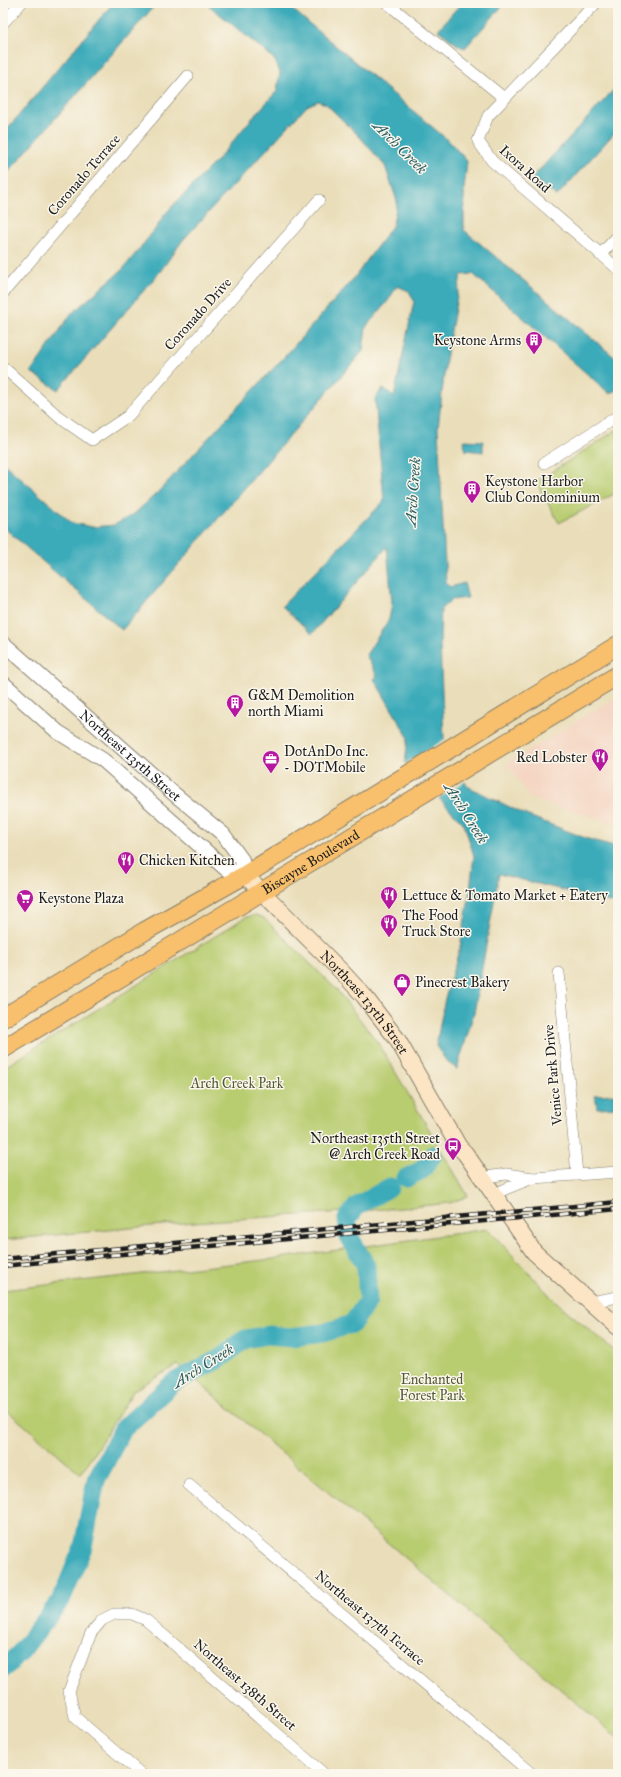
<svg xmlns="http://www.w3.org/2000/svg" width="621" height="1777" font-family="'IM FELL Great Primer',serif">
<rect width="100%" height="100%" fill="#fbf7ec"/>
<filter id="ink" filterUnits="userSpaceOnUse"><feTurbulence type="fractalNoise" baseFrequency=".025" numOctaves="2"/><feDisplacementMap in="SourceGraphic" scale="8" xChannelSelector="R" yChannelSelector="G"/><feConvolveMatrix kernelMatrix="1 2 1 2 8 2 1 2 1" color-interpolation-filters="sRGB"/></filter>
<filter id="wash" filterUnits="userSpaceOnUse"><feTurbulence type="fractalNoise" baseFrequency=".012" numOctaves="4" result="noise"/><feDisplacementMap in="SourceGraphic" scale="16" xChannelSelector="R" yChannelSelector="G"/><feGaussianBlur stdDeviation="0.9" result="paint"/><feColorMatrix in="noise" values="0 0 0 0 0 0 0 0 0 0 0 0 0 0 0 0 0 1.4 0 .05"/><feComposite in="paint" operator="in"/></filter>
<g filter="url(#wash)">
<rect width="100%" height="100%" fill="#eadeba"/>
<polygon fill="#f4d3c0" points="618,696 618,824 531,799 507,764"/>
<g fill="#b8cc70" stroke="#6a7446">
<polygon points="618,429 618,492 559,523 536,482"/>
<polygon points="256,915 264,918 337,990 379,1044 468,1196 450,1203 402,1208 194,1222 3,1240 3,1068 246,917"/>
<polygon points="488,1229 554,1300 618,1354 618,1738 178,1365 134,1390 81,1474 3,1407 3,1290 273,1259"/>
</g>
<g fill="#3baab9" stroke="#2c636a">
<polygon points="113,3 157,3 3,178 3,134"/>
<polygon points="206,3 285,3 449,141 467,161 464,190 464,230 618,360 618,389 610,394 473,274 461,275 446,359 438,428 446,583 450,587 464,583 468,598 451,600 441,609 440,643 444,739 467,786 526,815 588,839 618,847 618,904 499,874 474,1013 457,1069 447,1062 436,1046 445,998 460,947 469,898 474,856 464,824 405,763 408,737 374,679 377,676 366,655 389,619 392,604 387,547 312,634 282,606 384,501 375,399 382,389 388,391 394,397 414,301 409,291 397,286 388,301 366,327 363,351 122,630 3,527 3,463 72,523 93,527 114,525 134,514 157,493 286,355 354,278 393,225 397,201 385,166 360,137 326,104 318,101 307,106 183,240 159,273 58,390 31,372 71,314 123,269 157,227 164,215 220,157 247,124 277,91 280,72 274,59"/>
<polygon points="461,3 505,3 465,48 459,46 438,30"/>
<polygon points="618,85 618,129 557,196 532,178"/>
<polygon points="464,440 483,441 483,452 465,450"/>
<polygon points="618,1094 618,1107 597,1108 595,1095"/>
</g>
<polygon fill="#eadeba" points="445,739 466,781 437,799 404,765"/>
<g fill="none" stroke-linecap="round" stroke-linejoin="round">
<g stroke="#3baab9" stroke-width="19">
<polyline points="406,1178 422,1170 433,1155"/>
<polyline points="3,1669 19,1654 61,1600 83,1547 96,1480 123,1429 174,1382 221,1358 245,1339 269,1335 291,1337 323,1333 352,1324 368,1301 366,1266 349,1236 347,1219 357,1206 390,1187"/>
</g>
</g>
</g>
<g filter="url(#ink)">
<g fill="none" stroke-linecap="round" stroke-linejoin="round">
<defs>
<g id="minor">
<polyline points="387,3 504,98"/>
<polyline points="596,3 488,116 478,141 492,161 618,269"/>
<polyline points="3,23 21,3"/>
<polyline points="600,255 618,236"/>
<polyline points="3,293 188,76"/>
<polyline points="3,367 59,417 92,440 128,416 319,200"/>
<polyline points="544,463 618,416"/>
<polyline points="559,973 577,1175"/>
<polyline points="481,1178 506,1174 533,1178 618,1172"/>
<polyline points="494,1196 503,1190 533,1178"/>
<polyline points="590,1302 618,1297"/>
<polyline points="189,1485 532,1774"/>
<polyline points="141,1774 75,1717 69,1691 91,1633 102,1620 114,1614 132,1614 146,1620 324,1774"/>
</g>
<g id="tertiary">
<path id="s1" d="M3,643l170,150 50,41 19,26 3,15 -19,-6 -123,-109 -45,-28 -55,-49"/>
</g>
<g id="secondary">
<path id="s2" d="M245,875l96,96 23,25 33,43 62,108 6,6 69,99 84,75"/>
</g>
<g id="primary">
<polyline points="3,1018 145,931 245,875 618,645"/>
<path id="s3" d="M3,1049l615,-374"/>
</g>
</defs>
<use href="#minor" stroke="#837d6b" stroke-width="12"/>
<use href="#tertiary" stroke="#837d6b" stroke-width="16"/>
<use href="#secondary" stroke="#837d6b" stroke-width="18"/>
<use href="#primary" stroke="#837d6b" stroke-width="20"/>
<use href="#minor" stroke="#fff" stroke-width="11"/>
<use href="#tertiary" stroke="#fff" stroke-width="14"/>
<use href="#secondary" stroke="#fce5c4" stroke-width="16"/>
<use href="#primary" stroke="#f8bf6c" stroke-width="18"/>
<defs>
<g id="rail">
<polyline points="3,1259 618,1202"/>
<polyline points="3,1266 89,1257 618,1209"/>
</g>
</defs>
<use href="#rail" stroke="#1c1c1c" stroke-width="4.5"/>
<use href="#rail" stroke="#fbf7ec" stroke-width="3" stroke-dasharray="9" stroke-linecap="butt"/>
</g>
</g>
<defs>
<symbol id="building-pin" viewBox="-11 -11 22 30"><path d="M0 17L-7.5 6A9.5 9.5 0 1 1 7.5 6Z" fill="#b5179e" stroke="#fbf7ec"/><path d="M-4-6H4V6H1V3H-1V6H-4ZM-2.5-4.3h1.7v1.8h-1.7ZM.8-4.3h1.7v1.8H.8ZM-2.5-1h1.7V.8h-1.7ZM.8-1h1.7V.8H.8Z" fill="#fff"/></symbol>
<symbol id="restaurant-pin" viewBox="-11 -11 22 30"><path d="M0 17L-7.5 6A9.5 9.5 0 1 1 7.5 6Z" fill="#b5179e" stroke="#fbf7ec"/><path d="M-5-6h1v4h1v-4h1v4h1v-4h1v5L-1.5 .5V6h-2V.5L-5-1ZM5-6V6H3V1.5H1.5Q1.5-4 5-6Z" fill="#fff"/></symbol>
<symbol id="office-pin" viewBox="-11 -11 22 30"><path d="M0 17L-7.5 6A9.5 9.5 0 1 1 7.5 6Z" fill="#b5179e" stroke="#fbf7ec"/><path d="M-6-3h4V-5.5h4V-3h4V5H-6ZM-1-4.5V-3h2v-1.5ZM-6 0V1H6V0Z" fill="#fff"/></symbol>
<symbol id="supermarket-pin" viewBox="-11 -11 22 30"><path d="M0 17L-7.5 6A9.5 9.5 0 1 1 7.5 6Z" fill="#b5179e" stroke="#fbf7ec"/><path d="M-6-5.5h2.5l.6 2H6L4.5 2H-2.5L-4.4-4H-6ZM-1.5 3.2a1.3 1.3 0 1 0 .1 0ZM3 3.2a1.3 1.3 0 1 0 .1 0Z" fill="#fff"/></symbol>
<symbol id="shop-pin" viewBox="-11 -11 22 30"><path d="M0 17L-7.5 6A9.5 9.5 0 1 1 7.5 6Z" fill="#b5179e" stroke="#fbf7ec"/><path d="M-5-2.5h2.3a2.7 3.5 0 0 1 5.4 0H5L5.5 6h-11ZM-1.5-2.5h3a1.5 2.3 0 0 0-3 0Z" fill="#fff"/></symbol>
<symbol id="bus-pin" viewBox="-11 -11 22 30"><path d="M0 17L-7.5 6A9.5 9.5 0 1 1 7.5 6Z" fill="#b5179e" stroke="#fbf7ec"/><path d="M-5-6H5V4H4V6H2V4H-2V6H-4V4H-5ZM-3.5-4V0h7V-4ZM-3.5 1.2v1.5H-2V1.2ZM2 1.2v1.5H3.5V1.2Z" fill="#fff"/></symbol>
</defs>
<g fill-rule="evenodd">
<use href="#building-pin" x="524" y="330" width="20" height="27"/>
<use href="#building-pin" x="462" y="479" width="20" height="27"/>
<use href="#building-pin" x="225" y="693" width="20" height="27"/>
<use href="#restaurant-pin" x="590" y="747" width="20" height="27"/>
<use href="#office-pin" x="261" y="749" width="20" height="27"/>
<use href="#restaurant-pin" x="116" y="850" width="20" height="27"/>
<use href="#restaurant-pin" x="379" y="885" width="20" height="27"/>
<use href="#supermarket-pin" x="15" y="888" width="20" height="27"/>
<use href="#restaurant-pin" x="379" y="913" width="20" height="27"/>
<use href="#shop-pin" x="392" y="972" width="20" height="27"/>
<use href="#bus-pin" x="443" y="1136" width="20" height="27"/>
</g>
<g text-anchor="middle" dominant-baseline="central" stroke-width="3" stroke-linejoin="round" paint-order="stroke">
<g font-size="14" fill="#1c1c1c" stroke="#fbf7ec">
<text transform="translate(525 169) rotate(42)">Ixora Road</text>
<text transform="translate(84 175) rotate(-49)">Coronado Terrace</text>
<text transform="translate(198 314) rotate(-48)">Coronado Drive</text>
<text stroke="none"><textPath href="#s1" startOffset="170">Northeast 135th Street</textPath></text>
<text stroke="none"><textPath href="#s3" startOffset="360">Biscayne Boulevard</textPath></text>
<text stroke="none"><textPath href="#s2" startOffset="175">Northeast 135th Street</textPath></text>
<text transform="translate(553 1075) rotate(-95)">Venice Park Drive</text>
<text transform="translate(370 1618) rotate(40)">Northeast 137th Terrace</text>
<text transform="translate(245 1685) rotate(41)">Northeast 138th Street</text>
</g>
<g font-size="14" fill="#1c1c1c" stroke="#fbf7ec" text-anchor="start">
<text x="521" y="340" text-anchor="end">Keystone Arms</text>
<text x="485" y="481">Keystone Harbor<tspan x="485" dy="16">Club Condominium</tspan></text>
<text x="248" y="695">G&amp;M Demolition<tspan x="248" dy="16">north Miami</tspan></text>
<text x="284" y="751">DotAnDo Inc.<tspan x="284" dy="16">- DOTMobile</tspan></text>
<text x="587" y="757" text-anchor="end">Red Lobster</text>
<text x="139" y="860">Chicken Kitchen</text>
<text x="402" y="895">Lettuce &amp; Tomato Market + Eatery</text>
<text x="38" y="898">Keystone Plaza</text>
<text x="402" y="915">The Food<tspan x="402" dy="16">Truck Store</tspan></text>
<text x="415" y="982">Pinecrest Bakery</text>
<text x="440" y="1138" text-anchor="end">Northeast 135th Street<tspan x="440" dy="16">@ Arch Creek Road</tspan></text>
</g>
<g font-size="14" fill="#535a39" stroke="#fbf7ec">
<text x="237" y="1083">Arch Creek Park</text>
<text x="432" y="1379">Enchanted<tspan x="432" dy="16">Forest Park</tspan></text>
</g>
<g font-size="15" font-style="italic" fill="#2a5c63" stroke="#fbf7ec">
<text transform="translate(400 147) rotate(45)">Arch Creek</text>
<text transform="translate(413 492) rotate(-86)">Arch Creek</text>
<text transform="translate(466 813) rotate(58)">Arch Creek</text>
<text transform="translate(203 1366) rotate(-32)">Arch Creek</text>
</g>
</g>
<rect width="621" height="1777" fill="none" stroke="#fbf7ec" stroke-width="16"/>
</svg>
